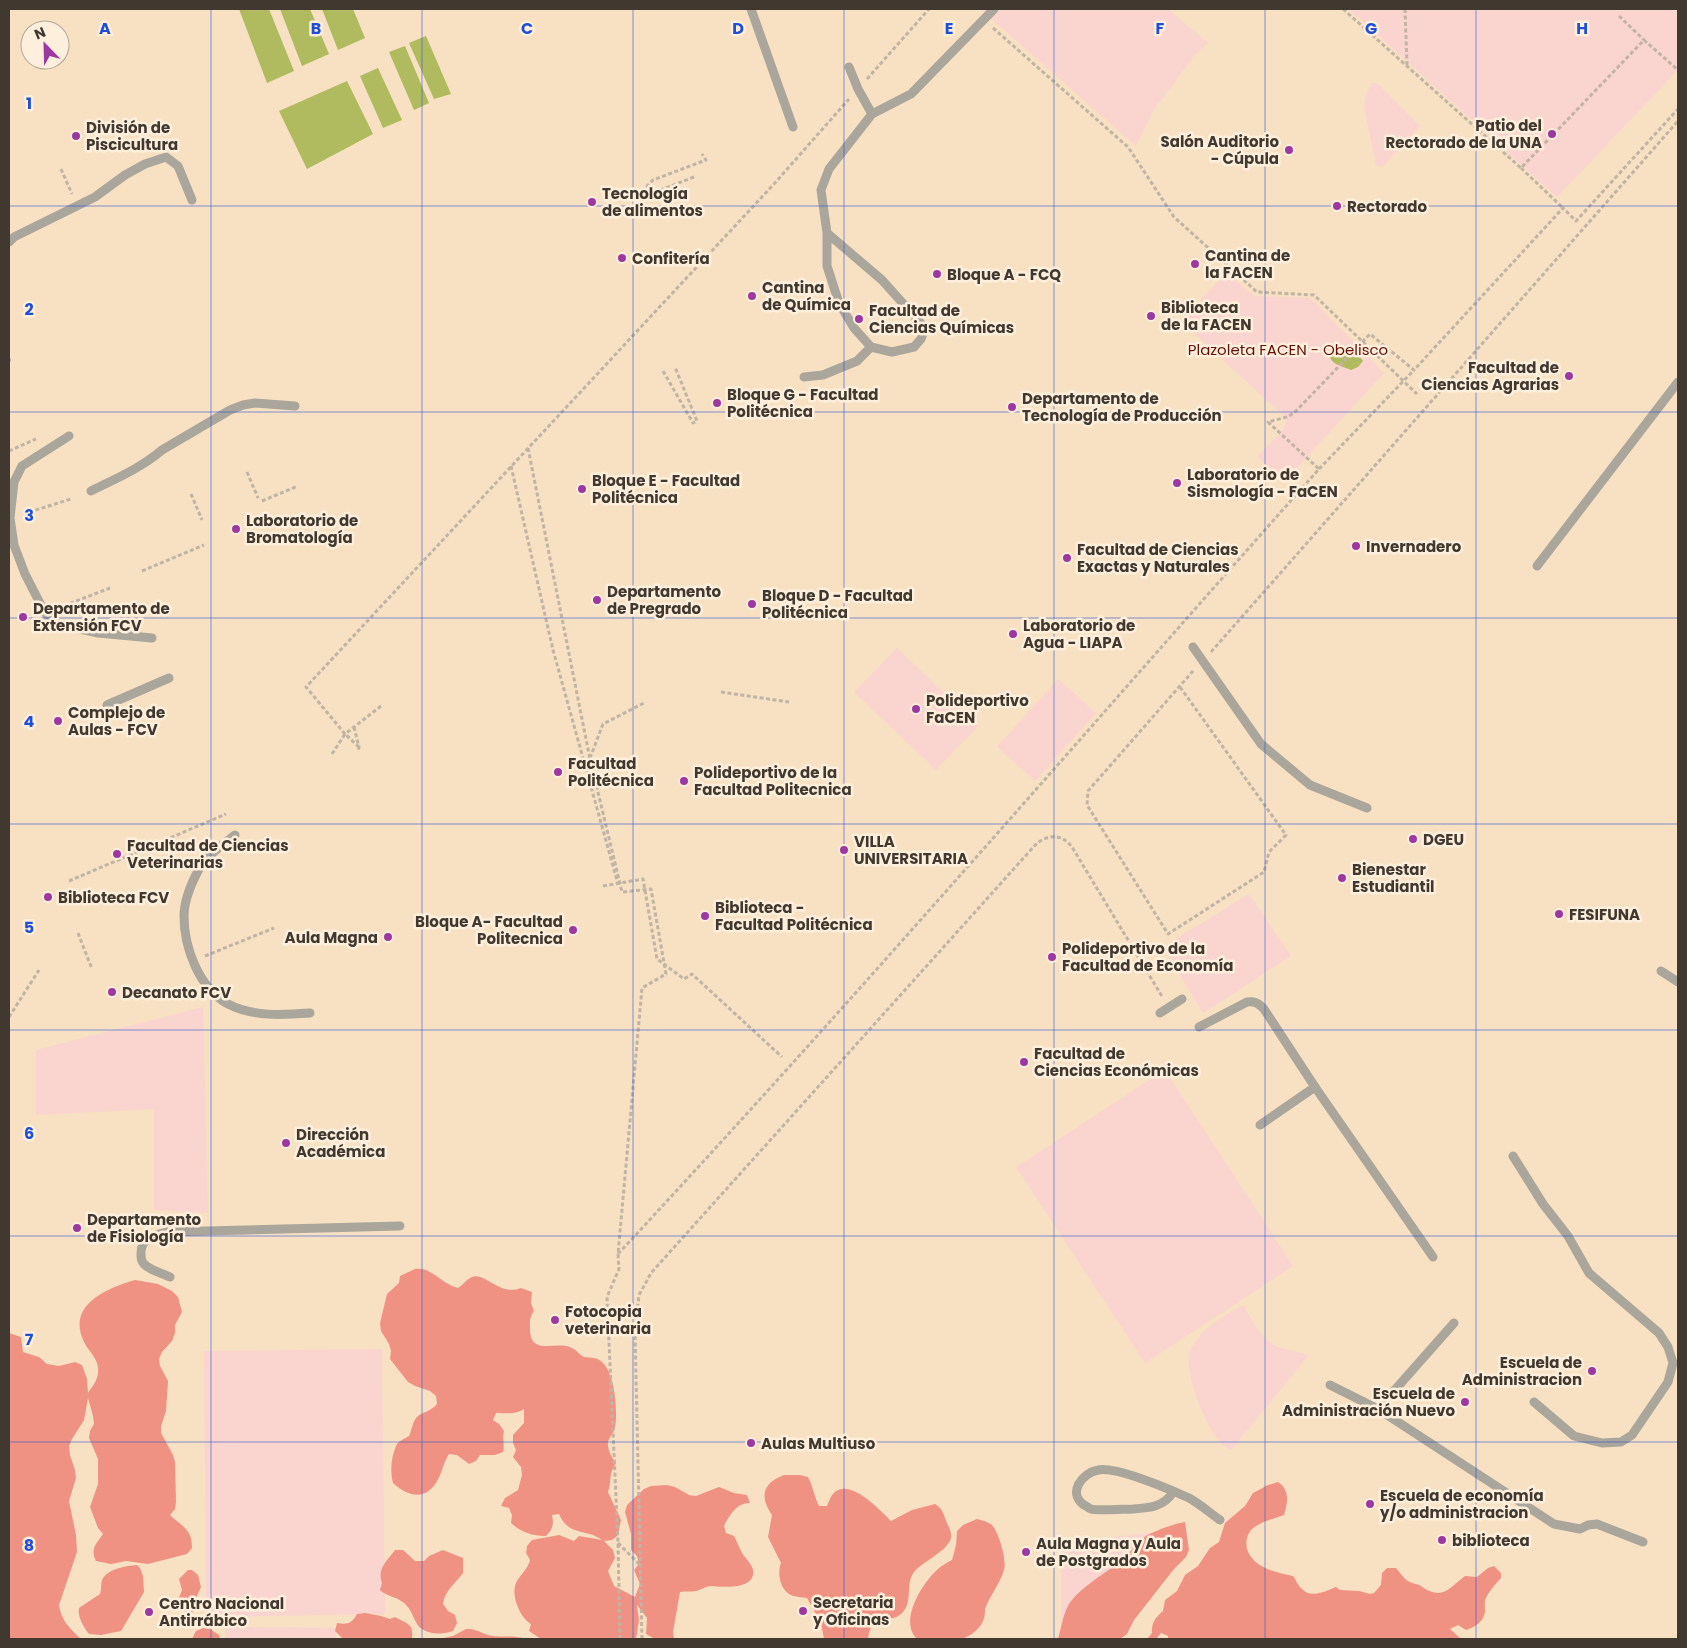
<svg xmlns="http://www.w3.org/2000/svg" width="1687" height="1648" font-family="Poppins,sans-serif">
<rect width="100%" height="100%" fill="#feefdc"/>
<path fill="#f8e0c3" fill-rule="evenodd" d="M9,9h1669v1630h-1669zM30,30h30v30h-30z"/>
<g fill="#fad4ce">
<polygon points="980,9 1168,9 1208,43 1195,55 1155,108 1136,146"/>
<polygon points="1349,9 1678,9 1678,70 1557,197"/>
<path d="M1373,83h4l43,43 -38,41 -6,-2c-3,-11 -4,-23 -7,-34 -4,-19 -9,-32 4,-48z"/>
<polygon points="1226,273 1254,296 1310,298 1384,373 1285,481 1257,457 1284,429 1287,419 1181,321"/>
<polygon points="897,648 978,726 936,770 854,692"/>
<polygon points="1058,679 1096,713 1035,781 997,747"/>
<polygon points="1249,894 1291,956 1203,1013 1163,947"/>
<polygon points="203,1007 208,1213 154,1210 154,1109 36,1115 36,1050"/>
<polygon points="1165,1070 1293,1266 1145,1363 1016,1167"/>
<path d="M1243,1305c10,16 17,34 35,42 8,3 22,5 31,8l-78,95c-4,-2 -9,-5 -12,-9 -13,-15 -38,-73 -28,-92 11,-21 32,-33 52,-44z"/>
<polygon points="382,1349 385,1614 206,1617 204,1351"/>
<polygon points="1184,1529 1061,1639 1061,1543"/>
<polygon points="225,1627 336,1628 336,1639 225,1639"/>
</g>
<g fill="#f09283">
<path d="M415,1269c18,-2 26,15 43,19 5,-3 8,-8 12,-10 14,-9 28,19 51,10l11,4 -1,11 3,8c-5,7 -4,11 -4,18 0,28 27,11 42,19 5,2 7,7 12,9 7,1 13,0 18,5 13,11 16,50 13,66 -1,5 -6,9 -7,14 -1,7 4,16 8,21 -8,12 -4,18 -8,29l13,28 -3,15 -6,5 -8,1 9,9 2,8 -7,13 6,15 21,11 5,-13 -6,-14 5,-6 -2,-8 -6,-6v-16l-6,-22 2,-7 17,-16 7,-3 16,-1 8,2 14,8 7,1 23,-9 15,6 13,2 3,8c-14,0 -20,12 -26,23l2,7 8,3c4,7 6,15 11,21 3,4 7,8 8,13 3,20 -30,17 -42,16 -5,0 -10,4 -15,5 -5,1 -11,0 -16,1l-7,40 1,7h-19l-9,-5 1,-16 -10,-13 2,15 -3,19h-95l-12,-8 2,-7c-10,-6 -19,-25 -16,-38 2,-9 13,-16 15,-26l-4,-7 1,-7 5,-6 27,-5 15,6 5,-5 23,4c-16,-12 -33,-3 -43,-26l-7,1c2,9 1,14 -6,21 -14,0 -25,-4 -35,-13l1,-8 -3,-7 -8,-2 4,-8 13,-8 4,-15 -1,-8 -8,-10 3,-7 -3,-7v-8l11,-12v-14c-10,6 -17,4 -28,4l-3,7 6,4 5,7c-2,8 1,14 -1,21l-8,3h-15l-4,6 -7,3 -12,-9 -8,-1c-6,9 -7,20 -13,29 -12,18 -29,13 -43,0 -3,-11 -2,-26 3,-37 2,-5 8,-7 13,-10 3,-6 3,-14 8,-19 5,-5 13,-5 20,-13l-1,-8 -6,-5 -15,-5 -7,-4 -18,-23 1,-8 -2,-7 -8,-13 -1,-8 7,-29 12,-11 1,-7z"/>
<path d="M135,1280l23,4 14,7 6,6 4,15 -7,13v8l-3,8 -10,11 -3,7 1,7 8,15 -2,30 -5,15v7l12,22 2,7 1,40 -1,7 -5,6c12,12 22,13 22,33l-5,6 -39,10 -22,-3 -15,3 -15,-3c-6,-12 0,-17 7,-27l-5,-6 -8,-21 8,-23v-25l-9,-21 1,-7 4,-7 -1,-8 -5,-18 -4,22 -12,19 -3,7 1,9 5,15 1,8 -7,23 7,34 1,17 -18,53c2,15 11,24 22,34h-72v-306l12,4 2,15 16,5 8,7 12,2 16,-4 7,3 5,14 1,14c5,-8 11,-14 10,-24 0,-11 -10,-18 -14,-27 -18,-37 23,-54 51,-62z"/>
<path d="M784,1475h16l8,2c5,9 6,19 11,29h8c2,-5 4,-11 8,-14 16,-13 45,18 56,29l21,-11 23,-6c8,5 8,9 12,19 2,4 5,10 4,15 -3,13 -29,24 -37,34 -9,12 -1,29 -11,40 -15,16 -30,-6 -35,27h-44l-3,-16 -14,-25c-5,-1 -12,-1 -16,-3 -11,-5 -14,-22 -10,-32l-13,-26 4,-22c-13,-19 -9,-32 12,-40z"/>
<path d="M1278,1482c12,8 10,20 6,33 -10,4 -30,8 -35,18 -3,5 -3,11 -2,16 6,19 28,23 46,27 3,4 5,10 9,13 9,10 24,2 34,-2l4,3 19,1 11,3 4,-1 7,-8 1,-12 5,-5h9c4,5 9,12 14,14 4,2 8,2 11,4 21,15 27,3 44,-10l12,1 11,-9 6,-2 7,7v5c-6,7 -12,13 -15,20 -2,4 -1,8 -1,13 -1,11 -10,16 -19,19l-8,-5 -8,4 11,10h-293v-3l-7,-3 -5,6h-9l5,-6c-1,-10 4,-16 11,-22l2,-11 12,-9 8,-16 13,-9 12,-18 9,-6 6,-19 20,-17 8,-13 15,-8z"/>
<path d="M977,1519c5,1 11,3 15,6 7,8 15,35 12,45 -4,14 -14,25 -19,39 1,13 -8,24 -21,29 -7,3 -38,2 -47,1 -19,-18 6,-57 21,-70 4,-4 9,-6 14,-9l4,-15 1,-14 6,-6z"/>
<path d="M1185,1522l4,28 -3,7 -12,12 -40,51 -7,14 -7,5h-62c3,-10 5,-24 10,-33 9,-17 38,-33 53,-45 9,-7 14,-18 25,-25 11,-6 27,-12 39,-14z"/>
<path d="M395,1550h8l12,11h9l5,-5 14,-6 20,8v15c-8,11 -18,17 -20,31l5,7 7,4 2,8 -4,8c-11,4 -29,4 -36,-7 -5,-9 -7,-18 -16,-23 -7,-5 -15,-5 -21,-11l2,-7c-5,-15 5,-22 13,-33z"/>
<path d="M137,1565l3,3 3,8 1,16 -23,39 -20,4 -12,-1c-5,-6 -12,-18 -10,-26l21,-14c2,-5 0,-11 3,-16 7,-10 23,-12 34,-13z"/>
<polygon points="188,1570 192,1570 198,1575 201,1587 196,1598 198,1610 189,1613 185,1612 179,1598 182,1590 179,1579"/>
<path d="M365,1613l16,3 9,3 5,-2c12,7 19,6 17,22h-69l-8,-8 2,-8c11,2 15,0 20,-9z"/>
<polygon points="203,1628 210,1629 219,1635 220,1639 192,1639 196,1631"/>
<path d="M466,1629c9,0 12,2 19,5 13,5 27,0 40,5h-86l14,-3z"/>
</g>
<g fill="#b0ba5f">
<polygon points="239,9 269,9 294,71 267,83"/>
<polygon points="280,9 310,9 329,54 302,66"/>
<polygon points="322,9 353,9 365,38 338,50"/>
<polygon points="426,36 451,94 434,99 409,43"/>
<polygon points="405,46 429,103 414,110 389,52"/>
<polygon points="378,68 402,120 383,128 360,76"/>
<polygon points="347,81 373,134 307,169 279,111"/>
<path d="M1340,348l12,8 8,1 3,4 -5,6 -7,3c-9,-4 -22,-6 -22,-17l3,-3z"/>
</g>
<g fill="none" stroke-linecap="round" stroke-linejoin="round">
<g stroke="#c1b4a4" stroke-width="3" stroke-dasharray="4 2.5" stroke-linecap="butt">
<polyline points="1343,9 1521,168 1644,40 1678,70"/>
<polyline points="1405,9 1407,65"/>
<polyline points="1619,16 1644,40"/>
<polyline points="993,28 1128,147 1174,217 1257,292 1314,295 1417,394"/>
<polyline points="867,79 929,9"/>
<polyline points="1521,168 1563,208"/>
<polyline points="61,169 72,194"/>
<polyline points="694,177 653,193 647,186 653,180 706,160 702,154"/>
<polyline points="9,360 11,360"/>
<polyline points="663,371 693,423 697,421 675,367"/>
<polyline points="528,448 590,759 622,892 651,889 666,974 642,988 618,1254 619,1269 607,1297 618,1543 620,1639"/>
<polyline points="9,451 36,439"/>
<polyline points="511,466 553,650 618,884"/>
<polyline points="1319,469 1414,370"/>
<polyline points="247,472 258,498"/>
<polyline points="191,494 202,520"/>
<polyline points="262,501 298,486"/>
<polyline points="23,514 71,499"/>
<polyline points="142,571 204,545"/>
<polyline points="58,608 110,588"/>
<polyline points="1211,652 1678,121"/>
<polyline points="1180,687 1286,835 1269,852 1264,872 1168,934 1087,805 1088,791 1193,671"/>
<polyline points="721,692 789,702"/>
<polyline points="381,706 345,734 306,687 774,184 849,99"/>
<polyline points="354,727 359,747 358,752"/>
<polyline points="332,754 345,734 359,747"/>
<polyline points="590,758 603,724 644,703"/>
<polyline points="69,881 226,814"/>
<polyline points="603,886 643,879 657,959 684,979 692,974 782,1057"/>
<polyline points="78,933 92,969"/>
<polyline points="205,956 274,928"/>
<polyline points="9,1017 39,970"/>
<path d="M618,1254c239,-257 468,-523 701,-785l-51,-47 19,-5 7,-4 76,-79 44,36 149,-162 13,13 102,-112"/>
<polyline points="618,1543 640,1565"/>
<path d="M642,1639l-7,-307 4,-37 12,-22 386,-430c13,-9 25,-9 35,4l91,151"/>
</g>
<g stroke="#aaa69b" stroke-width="9">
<polyline points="751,9 793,127"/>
<polyline points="872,114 911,94 994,9"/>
<polyline points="827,233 882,280 925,328 921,339 914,347 892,352 871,347 854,328 839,303 827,266 827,233 821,190 829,169 872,114 858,89 849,67"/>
<polyline points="9,242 14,237 95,197 125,175 145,164 166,157 178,166 192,200"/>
<polyline points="804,377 823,375 857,361 871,347"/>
<polyline points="69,436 22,466 14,482 10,518 14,545 25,574 45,613 58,624 98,633 152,638"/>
<path d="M91,491c24,-12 50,-23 71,-41l68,-40 13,-5 12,-2 40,3"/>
<polyline points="1537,566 1678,382"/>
<polyline points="1193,647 1261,744 1310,785 1367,808"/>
<polyline points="107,705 169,678"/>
<path d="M235,835c-12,10 -28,20 -36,34 -7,13 -15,31 -15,47 0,32 15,72 44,88 25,13 55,11 82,9"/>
<polyline points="1661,971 1678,982"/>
<polyline points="1160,1013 1182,999"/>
<path d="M1199,1027l48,-25c8,-1 11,1 17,7l51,78 118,170"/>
<polyline points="1260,1125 1315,1087"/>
<polyline points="1513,1156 1543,1204 1568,1236 1589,1273 1659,1333 1668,1347 1673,1363 1668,1382 1632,1435 1621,1442 1602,1443 1574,1436 1534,1402"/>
<path d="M170,1277c-8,-4 -19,-6 -26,-13 -3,-3 -3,-6 -3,-11 0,-15 14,-18 26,-21l233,-6"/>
<polyline points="1330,1385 1378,1409 1554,1524 1580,1529 1588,1525 1597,1524 1643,1542"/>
<polyline points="1378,1409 1454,1323"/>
<path d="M1173,1492c-9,15 -24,16 -40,17 -8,0 -36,2 -42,0 -1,0 -6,-4 -7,-4 -17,-12 -2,-32 14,-35 18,-4 73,20 91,28 11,6 21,15 31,22"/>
</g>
</g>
<path fill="none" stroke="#1d4ed8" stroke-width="1" stroke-opacity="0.55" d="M211,9v1630M422,9v1630M633,9v1630M844,9v1630M1054,9v1630M1265,9v1630M1476,9v1630M9,206h1669M9,412h1669M9,618h1669M9,824h1669M9,1030h1669M9,1236h1669M9,1442h1669"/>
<g fill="#9c39a0" stroke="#feefdc" stroke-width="2">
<circle cx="1552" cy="134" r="5"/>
<circle cx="76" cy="136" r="5"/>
<circle cx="1289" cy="150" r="5"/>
<circle cx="592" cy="202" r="5"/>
<circle cx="1337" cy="206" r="5"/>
<circle cx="622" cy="258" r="5"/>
<circle cx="1195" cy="264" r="5"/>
<circle cx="937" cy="274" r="5"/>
<circle cx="752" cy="296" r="5"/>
<circle cx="1151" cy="316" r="5"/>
<circle cx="859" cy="319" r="5"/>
<circle cx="1569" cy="376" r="5"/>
<circle cx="717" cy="403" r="5"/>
<circle cx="1012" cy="407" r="5"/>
<circle cx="1177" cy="483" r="5"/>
<circle cx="582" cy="489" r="5"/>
<circle cx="236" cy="529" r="5"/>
<circle cx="1356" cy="546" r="5"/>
<circle cx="1067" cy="558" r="5"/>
<circle cx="597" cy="600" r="5"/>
<circle cx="752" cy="604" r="5"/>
<circle cx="23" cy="617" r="5"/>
<circle cx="1013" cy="634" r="5"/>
<circle cx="916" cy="709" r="5"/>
<circle cx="58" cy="721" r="5"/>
<circle cx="558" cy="772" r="5"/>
<circle cx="684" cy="781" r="5"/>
<circle cx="1413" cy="839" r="5"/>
<circle cx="844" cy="850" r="5"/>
<circle cx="117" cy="854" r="5"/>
<circle cx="1342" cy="878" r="5"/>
<circle cx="48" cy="897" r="5"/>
<circle cx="1559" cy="914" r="5"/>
<circle cx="705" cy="916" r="5"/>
<circle cx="573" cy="930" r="5"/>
<circle cx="388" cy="937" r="5"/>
<circle cx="1052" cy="957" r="5"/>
<circle cx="112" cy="992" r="5"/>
<circle cx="1024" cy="1062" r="5"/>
<circle cx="286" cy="1143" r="5"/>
<circle cx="77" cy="1228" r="5"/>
<circle cx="555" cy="1320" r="5"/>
<circle cx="1592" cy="1371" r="5"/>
<circle cx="1465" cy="1402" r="5"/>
<circle cx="751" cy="1443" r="5"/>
<circle cx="1370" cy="1504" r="5"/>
<circle cx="1442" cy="1540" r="5"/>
<circle cx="1026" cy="1552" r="5"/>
<circle cx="803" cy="1611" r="5"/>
<circle cx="149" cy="1612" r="5"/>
</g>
<g text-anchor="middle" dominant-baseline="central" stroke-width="5" stroke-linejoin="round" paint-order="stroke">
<g font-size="15" font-weight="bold" fill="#413930" stroke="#feefdc" text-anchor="start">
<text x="1542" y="125" text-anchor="end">Patio del<tspan x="1542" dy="17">Rectorado de la UNA</tspan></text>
<text x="86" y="127">División de<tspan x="86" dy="17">Piscicultura</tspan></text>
<text x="1279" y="141" text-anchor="end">Salón Auditorio<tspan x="1279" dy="17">- Cúpula</tspan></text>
<text x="602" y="193">Tecnología<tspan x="602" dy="17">de alimentos</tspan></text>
<text x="1347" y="206">Rectorado</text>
<text x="1205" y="255">Cantina de<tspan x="1205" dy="17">la FACEN</tspan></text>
<text x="632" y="258">Confitería</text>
<text x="947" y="274">Bloque A - FCQ</text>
<text x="762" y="287">Cantina<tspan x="762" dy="17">de Química</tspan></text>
<text x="1161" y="307">Biblioteca<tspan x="1161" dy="17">de la FACEN</tspan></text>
<text x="869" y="310">Facultad de<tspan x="869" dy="17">Ciencias Químicas</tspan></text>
<text x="1559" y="367" text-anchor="end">Facultad de<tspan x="1559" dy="17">Ciencias Agrarias</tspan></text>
<text x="727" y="394">Bloque G - Facultad<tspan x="727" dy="17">Politécnica</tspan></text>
<text x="1022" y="398">Departamento de<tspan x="1022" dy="17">Tecnología de Producción</tspan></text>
<text x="1187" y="474">Laboratorio de<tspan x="1187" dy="17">Sismología - FaCEN</tspan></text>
<text x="592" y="480">Bloque E - Facultad<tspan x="592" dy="17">Politécnica</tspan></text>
<text x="246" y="520">Laboratorio de<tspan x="246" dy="17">Bromatología</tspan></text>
<text x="1366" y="546">Invernadero</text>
<text x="1077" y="549">Facultad de Ciencias<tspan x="1077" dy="17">Exactas y Naturales</tspan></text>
<text x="607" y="591">Departamento<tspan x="607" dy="17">de Pregrado</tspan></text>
<text x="762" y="595">Bloque D - Facultad<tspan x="762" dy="17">Politécnica</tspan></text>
<text x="33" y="608">Departamento de<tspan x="33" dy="17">Extensión FCV</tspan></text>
<text x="1023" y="625">Laboratorio de<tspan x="1023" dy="17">Agua - LIAPA</tspan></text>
<text x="926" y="700">Polideportivo<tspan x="926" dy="17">FaCEN</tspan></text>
<text x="68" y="712">Complejo de<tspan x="68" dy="17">Aulas - FCV</tspan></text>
<text x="568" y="763">Facultad<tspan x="568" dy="17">Politécnica</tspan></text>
<text x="694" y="772">Polideportivo de la<tspan x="694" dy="17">Facultad Politecnica</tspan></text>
<text x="1423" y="839">DGEU</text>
<text x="854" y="841">VILLA<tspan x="854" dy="17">UNIVERSITARIA</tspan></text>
<text x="127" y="845">Facultad de Ciencias<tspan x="127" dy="17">Veterinarias</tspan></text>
<text x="1352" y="869">Bienestar<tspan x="1352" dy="17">Estudiantil</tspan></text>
<text x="58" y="897">Biblioteca FCV</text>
<text x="715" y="907">Biblioteca -<tspan x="715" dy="17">Facultad Politécnica</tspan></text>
<text x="1569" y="914">FESIFUNA</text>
<text x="563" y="921" text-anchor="end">Bloque A- Facultad<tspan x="563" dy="17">Politecnica</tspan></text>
<text x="378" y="937" text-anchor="end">Aula Magna</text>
<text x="1062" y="948">Polideportivo de la<tspan x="1062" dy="17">Facultad de Economía</tspan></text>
<text x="122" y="992">Decanato FCV</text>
<text x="1034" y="1053">Facultad de<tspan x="1034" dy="17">Ciencias Económicas</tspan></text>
<text x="296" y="1134">Dirección<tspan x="296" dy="17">Académica</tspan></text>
<text x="87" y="1219">Departamento<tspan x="87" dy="17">de Fisiología</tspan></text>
<text x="565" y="1311">Fotocopia<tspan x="565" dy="17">veterinaria</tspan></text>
<text x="1582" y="1362" text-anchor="end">Escuela de<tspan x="1582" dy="17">Administracion</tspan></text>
<text x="1455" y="1393" text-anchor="end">Escuela de<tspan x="1455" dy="17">Administración Nuevo</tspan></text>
<text x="761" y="1443">Aulas Multiuso</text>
<text x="1380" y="1495">Escuela de economía<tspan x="1380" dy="17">y/o administracion</tspan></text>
<text x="1452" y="1540">biblioteca</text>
<text x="1036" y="1543">Aula Magna y Aula<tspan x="1036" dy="17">de Postgrados</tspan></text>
<text x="813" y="1602">Secretaria<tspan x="813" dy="17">y Oficinas</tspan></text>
<text x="159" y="1603">Centro Nacional<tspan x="159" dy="17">Antirrábico</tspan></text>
</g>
<g font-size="15" fill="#641109" stroke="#feefdc">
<text x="1288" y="349">Plazoleta FACEN - Obelisco</text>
</g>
</g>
<g font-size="16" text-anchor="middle" font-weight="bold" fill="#1d4ed8" stroke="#feefdc" stroke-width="5" stroke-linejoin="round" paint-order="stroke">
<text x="105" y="34">A</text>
<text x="316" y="34">B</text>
<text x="527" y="34">C</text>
<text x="738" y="34">D</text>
<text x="949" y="34">E</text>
<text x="1160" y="34">F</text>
<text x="1371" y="34">G</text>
<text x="1582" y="34">H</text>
<text x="29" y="109">1</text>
<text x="29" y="315">2</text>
<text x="29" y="521">3</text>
<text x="29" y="727">4</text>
<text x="29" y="933">5</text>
<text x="29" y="1139">6</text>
<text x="29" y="1345">7</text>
<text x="29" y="1551">8</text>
</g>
<rect width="1687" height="1648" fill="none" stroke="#413930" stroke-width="20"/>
<g transform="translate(45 45) rotate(337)"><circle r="24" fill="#feefdc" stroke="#b2a697"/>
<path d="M0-4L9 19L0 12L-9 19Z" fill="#9c39a0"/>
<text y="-8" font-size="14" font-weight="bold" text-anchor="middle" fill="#413930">N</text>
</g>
</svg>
